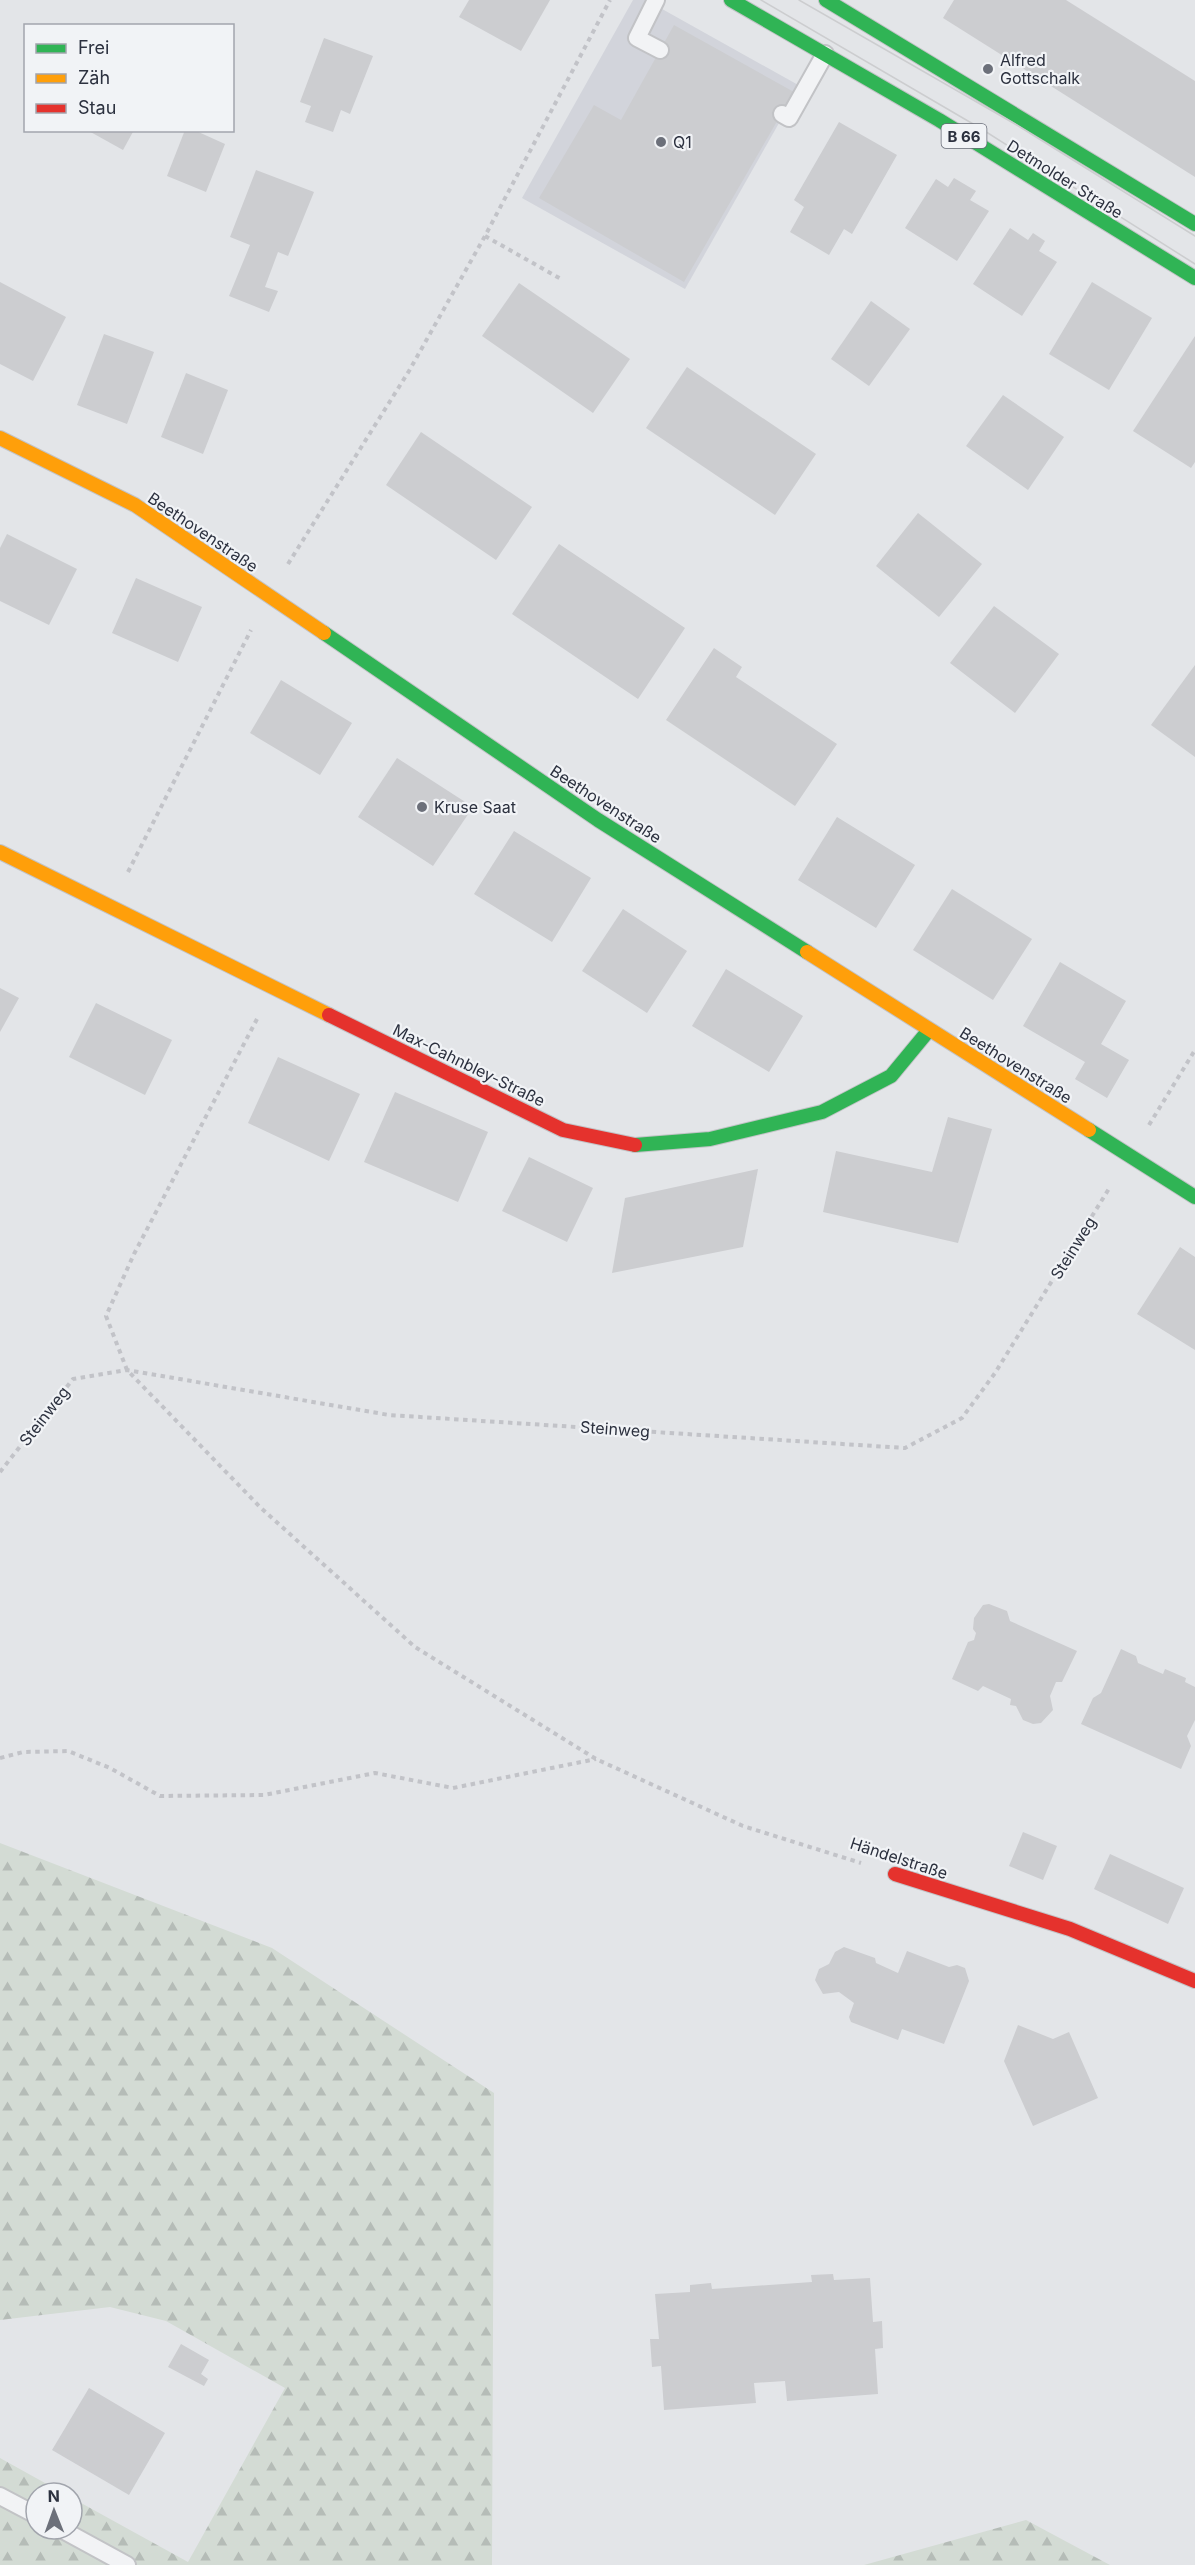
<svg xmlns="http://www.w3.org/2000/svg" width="1195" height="2565" font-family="Inter,sans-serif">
<defs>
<pattern id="forest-firs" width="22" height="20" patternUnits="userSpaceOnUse" patternTransform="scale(1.5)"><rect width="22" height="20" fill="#d3dbd4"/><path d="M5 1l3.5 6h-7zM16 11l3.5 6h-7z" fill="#b5bcb7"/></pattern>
</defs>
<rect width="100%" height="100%" fill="#e3e5e8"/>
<polygon fill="#d2d4db" points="633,0 646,0 800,86 685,289 522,198"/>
<g fill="url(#forest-firs)">
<polygon points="0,1843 272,1948 494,2093 492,2565 0,2565 0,2458 63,2493 36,2493 36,2529 72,2529 72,2498 188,2562 285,2388 166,2321 110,2307 0,2320"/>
<polygon points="1026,2520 1110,2565 864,2565"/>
</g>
<g fill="#cccdd0">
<polygon points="469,0 550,0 521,51 459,17"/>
<polygon points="954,0 1066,0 1195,81 1195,177 943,18"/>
<polygon points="674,25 794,92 684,282 539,198 594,105 621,120"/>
<polygon points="324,38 373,56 350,114 341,110 333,132 305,122 311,106 300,102"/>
<polygon points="839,122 897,155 852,234 844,229 829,255 790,232 804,207 794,200"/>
<polygon points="87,130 134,130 123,150"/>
<polygon points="185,130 194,130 225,144 206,192 167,176"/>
<polygon points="256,170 314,192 288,256 278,252 265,287 278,291 269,312 229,296 250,245 230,237"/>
<polygon points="954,178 976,191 970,200 989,211 957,261 905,228 936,179 948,187"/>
<polygon points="1010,228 1028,240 1033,233 1045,241 1039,251 1057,262 1022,316 973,284"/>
<polygon points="0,282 66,317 33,381 0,364"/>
<polygon points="1092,282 1152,318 1109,390 1049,354"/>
<polygon points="519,283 630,359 593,413 482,336"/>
<polygon points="871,301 910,329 869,386 831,359"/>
<polygon points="104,334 154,352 127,424 77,405"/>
<polygon points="1195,336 1195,462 1191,468 1133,431"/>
<polygon points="687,367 816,454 775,515 646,428"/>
<polygon points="186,373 228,390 203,454 161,437"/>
<polygon points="1003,395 1064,437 1028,490 966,446"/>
<polygon points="421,432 532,507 496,560 386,485"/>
<polygon points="918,513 982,564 939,617 876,566"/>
<polygon points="7,534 77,569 49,625 0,601 0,548"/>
<polygon points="559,544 685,628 638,699 512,614"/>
<polygon points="136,578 202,607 178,662 112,633"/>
<polygon points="994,606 1059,654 1015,713 950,663"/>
<polygon points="714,648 742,667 736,677 837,744 795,806 666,720"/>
<polygon points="1195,665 1195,757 1151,725"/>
<polygon points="281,680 352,723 320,775 250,733"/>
<polygon points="397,758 473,807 433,866 358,817"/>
<polygon points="837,817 915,865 876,928 798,880"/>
<polygon points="514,831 591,878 552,942 474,894"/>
<polygon points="952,889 1032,939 993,1000 913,950"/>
<polygon points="623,909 687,951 647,1013 582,971"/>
<polygon points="1060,962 1126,1001 1101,1044 1129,1060 1107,1098 1075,1079 1085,1062 1023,1026"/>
<polygon points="726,969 803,1016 769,1072 692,1026"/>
<polygon points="0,988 19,998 0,1032"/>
<polygon points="96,1003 172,1040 145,1095 69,1057"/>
<polygon points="278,1057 360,1094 329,1161 248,1123"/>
<polygon points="395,1092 488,1132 458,1202 364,1162"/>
<polygon points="948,1117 992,1129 958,1243 823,1212 836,1151 932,1172"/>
<polygon points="529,1157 593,1188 567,1242 502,1211"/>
<polygon points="758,1169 743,1247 612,1273 625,1198"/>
<polygon points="1180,1247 1195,1257 1195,1350 1137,1314"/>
<polygon points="989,1604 1007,1611 1010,1621 1077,1651 1062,1682 1056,1682 1050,1696 1053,1710 1041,1723 1033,1724 1023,1720 1016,1706 1010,1705 1011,1699 983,1686 978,1691 952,1679 968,1642 974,1640 976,1633 973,1629 974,1618 983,1605"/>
<polygon points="1121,1649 1136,1656 1138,1663 1163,1674 1165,1669 1186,1678 1185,1682 1195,1687 1195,1720 1187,1736 1191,1746 1181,1769 1081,1724 1093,1698 1101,1693"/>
<polygon points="1023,1832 1057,1846 1043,1880 1009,1866"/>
<polygon points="1110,1854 1184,1888 1168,1924 1094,1889"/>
<polygon points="844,1947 875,1958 876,1963 898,1973 907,1951 949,1967 957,1965 965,1968 969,1981 944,2044 902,2029 898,2040 851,2022 849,2017 854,2003 839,1992 823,1994 815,1980 819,1969 829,1964 835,1952"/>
<polygon points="1018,2025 1053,2039 1069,2032 1098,2098 1033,2126 1004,2061"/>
<polygon points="833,2274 834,2280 870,2278 873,2322 882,2321 883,2348 875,2349 878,2394 787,2401 785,2381 754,2383 756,2403 664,2410 661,2366 652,2367 650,2339 659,2339 655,2294 690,2292 690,2285 711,2283 712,2289 812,2282 811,2275"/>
<polygon points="181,2344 209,2360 201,2374 208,2379 204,2386 168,2367"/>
<polygon points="89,2388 165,2433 129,2495 52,2450"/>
</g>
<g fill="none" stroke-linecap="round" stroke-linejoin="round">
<defs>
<g id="lane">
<polyline points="656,0 637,38 660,50"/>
<polyline points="782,114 789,118 825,54"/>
<polyline points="0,2496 36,2515"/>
<polyline points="61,2529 127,2565"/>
</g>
<g id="fast">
<polyline points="731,0 939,120 1195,278"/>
<polyline points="826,0 1195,224"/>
<polyline points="324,633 598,820 807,952"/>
<polyline points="1089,1130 1195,1197"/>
<polyline points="635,1145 710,1139 822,1112 891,1076 929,1030"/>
</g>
<g id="slow">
<polyline points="0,438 135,505 324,633"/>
<polyline points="0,852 329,1015"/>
<polyline points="807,952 1089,1130"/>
</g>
<g id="jam">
<polyline points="329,1015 563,1130 635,1145"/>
<polyline points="895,1874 1070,1929 1195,1981"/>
</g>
</defs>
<use href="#lane" stroke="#c2c3c6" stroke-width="20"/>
<use href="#fast" stroke="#c2c3c6" stroke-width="16"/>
<use href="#slow" stroke="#c2c3c6" stroke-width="16"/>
<use href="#jam" stroke="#c2c3c6" stroke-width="16"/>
<g stroke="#c2c3c8" stroke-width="4" stroke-dasharray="4.5 4.5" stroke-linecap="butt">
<polyline points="485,236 561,279"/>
<polyline points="288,564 409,371 485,236 610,0"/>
<polyline points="128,872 251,630"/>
<polyline points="257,1019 134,1254 106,1316 127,1370 261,1508 415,1647 596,1759 743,1826 861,1863"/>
<polyline points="1149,1125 1195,1050"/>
<polyline points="0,1472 73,1379 127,1370 389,1415 905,1448 962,1418 995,1373 1110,1187"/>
<polyline points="0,1758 23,1752 68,1751 110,1768 160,1796 264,1795 375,1773 453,1788 596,1759"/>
</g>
<use href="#lane" stroke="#f2f3f5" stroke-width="16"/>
<use href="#fast" stroke="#30b455" stroke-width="14"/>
<use href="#slow" stroke="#ff9f0a" stroke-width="14"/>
<use href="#jam" stroke="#e5322d" stroke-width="14"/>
<g stroke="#cccdcf" stroke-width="1.5">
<polyline points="761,0 980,128 1195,264"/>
<polyline points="799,0 1015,124 1195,236"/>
</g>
</g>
<g fill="#6c707a" stroke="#f1f3f6" stroke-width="2">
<circle cx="988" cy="69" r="6"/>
<circle cx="661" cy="142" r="6"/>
<circle cx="422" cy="807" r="6"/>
</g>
<g text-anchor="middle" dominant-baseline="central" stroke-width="4.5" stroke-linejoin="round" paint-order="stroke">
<rect fill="#f1f3f6" stroke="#676b76" stroke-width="1.5" x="941.5" y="124" width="45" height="24" rx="4.5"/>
<g font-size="15" font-weight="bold" fill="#2c313f">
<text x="964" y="136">B 66</text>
</g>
<g font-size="16" fill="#2c313f" stroke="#f1f3f6" text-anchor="start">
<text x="1000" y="60">Alfred<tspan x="1000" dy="18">Gottschalk</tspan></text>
<text x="673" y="142">Q1</text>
<text x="434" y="807">Kruse Saat</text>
</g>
<g font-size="16" fill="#2c313f" stroke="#f1f3f6">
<text transform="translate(1065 179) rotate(32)">Detmolder Straße</text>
<text transform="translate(203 532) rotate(34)">Beethovenstraße</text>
<text transform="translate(606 804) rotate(33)">Beethovenstraße</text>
<text transform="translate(469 1065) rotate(26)">Max-Cahnbley-Straße</text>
<text transform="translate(1016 1065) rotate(32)">Beethovenstraße</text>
<text transform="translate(1073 1248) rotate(-58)">Steinweg</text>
<text transform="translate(44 1416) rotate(-52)">Steinweg</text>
<text transform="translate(615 1429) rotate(4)">Steinweg</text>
<text transform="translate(899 1858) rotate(18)">Händelstraße</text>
</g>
</g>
<rect x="24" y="24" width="210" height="108" fill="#f1f3f6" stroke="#a2a5ad" stroke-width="1.5"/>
<rect x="36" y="44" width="30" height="9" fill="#30b455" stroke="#a2a5ad" stroke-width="1.5"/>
<text x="78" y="54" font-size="18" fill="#2c313f">Frei</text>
<rect x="36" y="74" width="30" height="9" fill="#ff9f0a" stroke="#a2a5ad" stroke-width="1.5"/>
<text x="78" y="84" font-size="18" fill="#2c313f">Zäh</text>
<rect x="36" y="104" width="30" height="9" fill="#e5322d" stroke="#a2a5ad" stroke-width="1.5"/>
<text x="78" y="114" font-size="18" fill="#2c313f">Stau</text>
<g transform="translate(54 2511) rotate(359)"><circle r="28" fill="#f1f3f6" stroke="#a2a5ad" stroke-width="1.5"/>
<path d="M0-4.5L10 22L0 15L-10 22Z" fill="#6c707a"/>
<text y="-9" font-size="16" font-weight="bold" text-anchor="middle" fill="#2c313f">N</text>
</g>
</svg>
